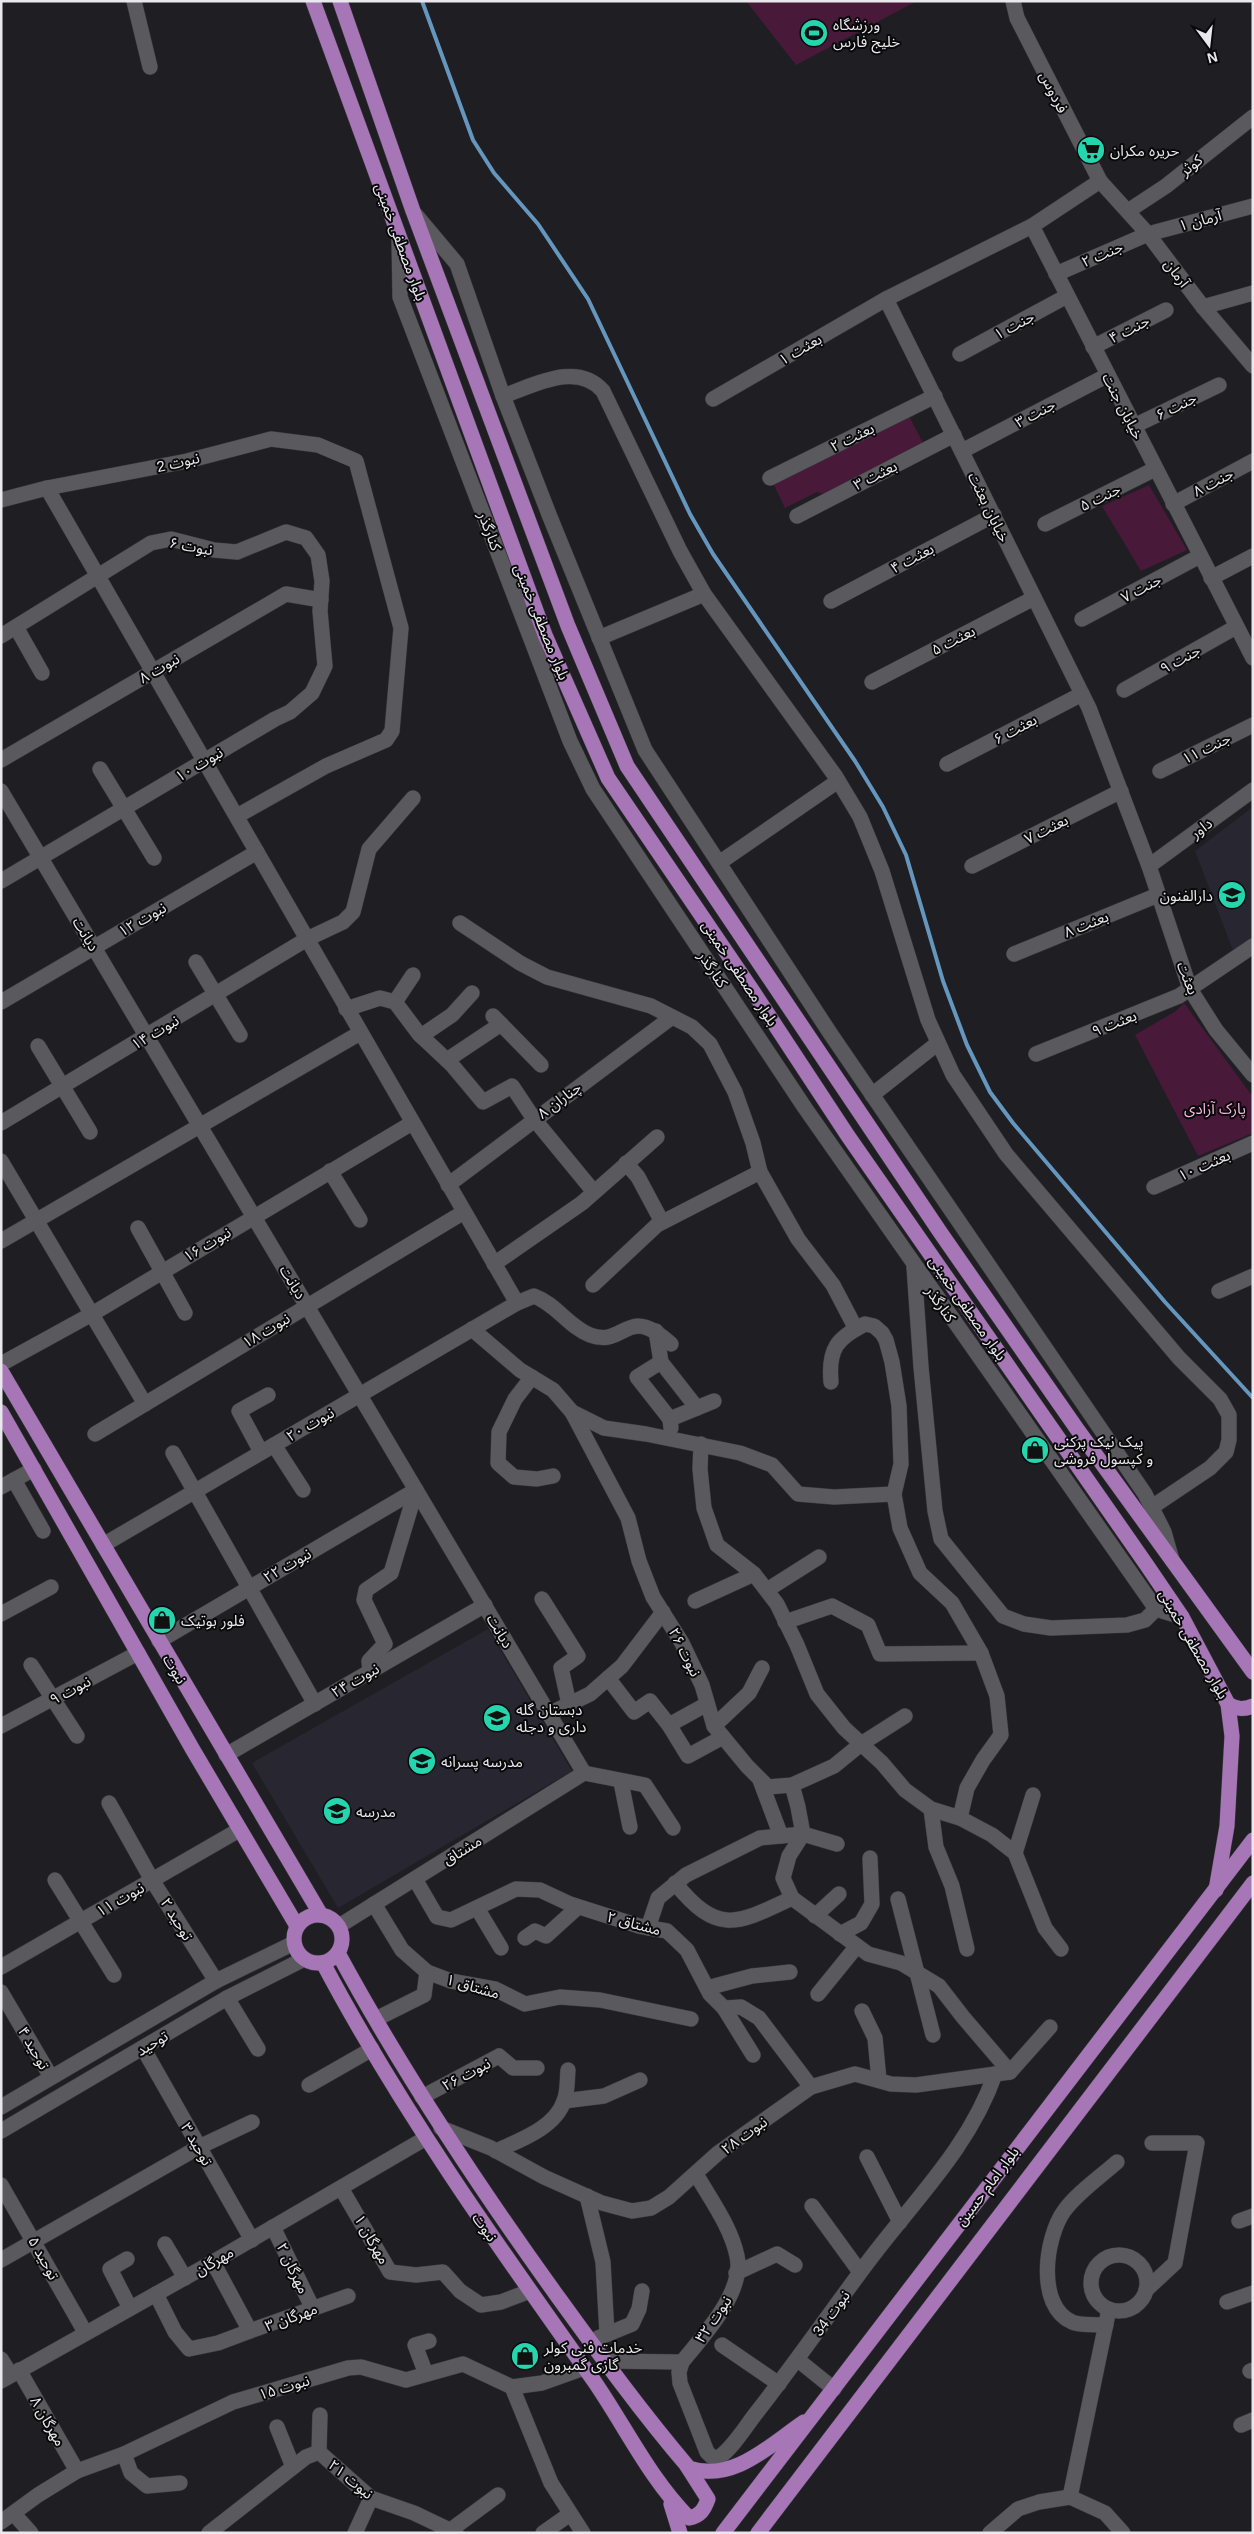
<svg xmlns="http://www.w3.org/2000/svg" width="1254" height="2534" font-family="Arial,'Noto Sans Arabic',sans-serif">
<rect width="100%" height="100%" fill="#1f1e23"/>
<g fill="#282631">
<polygon points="1253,807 1253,939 1234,953 1195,851"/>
<polygon points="488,1629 572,1771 338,1908 252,1763"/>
</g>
<g fill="#481939">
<polygon points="746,1 917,1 796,65"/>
<polygon points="908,414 923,443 823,494 817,492 785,508 773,483"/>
<polygon points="1149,485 1187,550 1141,571 1102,506"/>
<polygon points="1184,1003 1253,1097 1253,1133 1198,1156 1135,1035 1176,1011"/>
</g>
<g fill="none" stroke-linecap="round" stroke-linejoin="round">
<polyline stroke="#6596bd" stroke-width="4" points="422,1 473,140 494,173 538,224 588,299 690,514 713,554 855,761 883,807 906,855 943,981 967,1045 990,1092 1013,1123 1165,1302 1253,1398"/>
<defs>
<g id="minor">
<polyline points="134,1 150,67"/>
<polyline points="1013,1 1017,18 1100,181 1148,234 1203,307 1253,366"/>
<polyline points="1100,181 1032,226 1253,658"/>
<polyline points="1128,211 1166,186 1253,117"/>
<polyline points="415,214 457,264 503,396 550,517 645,750 830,1033 1145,1494 1164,1532 1172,1560"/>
<polyline points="1032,226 886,299 1089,708 1149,866 1190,989 1216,1030 1253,1075"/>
<polyline points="399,239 400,297 570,741 593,789 805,1108 1156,1609 1182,1617"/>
<polyline points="1056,274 1148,234 1253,206"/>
<polyline points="1203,307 1253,293"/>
<polyline points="1093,347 1166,310"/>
<polyline points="960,354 1067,296"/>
<path d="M503,396c32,-11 74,-35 100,-5l77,160 24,43 132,183 24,40 22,54 46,149 25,55 53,79 173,204 41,41 9,16v25l-3,12 -16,16 -58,39"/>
<polyline points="713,399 886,299"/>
<polyline points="1134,426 1219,385"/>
<polyline points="962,451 1108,375"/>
<polyline points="770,478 935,396"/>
<polyline points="47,488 517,1303"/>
<polyline points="1,500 47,488 187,461 271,439 318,445 356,461 401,628 392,731 386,740 326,766 237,816"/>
<polyline points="1173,504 1253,461"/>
<polyline points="797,516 954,435"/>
<polyline points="1045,524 1155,469"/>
<polyline points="1211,578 1253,556"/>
<polyline points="831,601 994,515"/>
<polyline points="1082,619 1200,556"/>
<polyline points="16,627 42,673"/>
<polyline points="1,636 151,543 171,539 214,550 237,552 286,532 306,538 318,555 322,581 320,611 325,666 312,693 290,712 275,719 1,881"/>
<polyline points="599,638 704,594"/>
<polyline points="872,682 1034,598"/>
<polyline points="1124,690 1236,627"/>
<polyline points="1,760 286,594 321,600"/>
<polyline points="947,764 1082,694"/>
<polyline points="100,769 154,858"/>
<polyline points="1160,771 1253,725"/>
<polyline points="1,791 584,1773"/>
<polyline points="719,863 838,781"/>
<polyline points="972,866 1121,791"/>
<polyline points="1149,866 1253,790"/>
<polyline points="460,923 520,963 547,977 651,1006 692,1027 710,1044 735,1092 753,1143 760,1172 798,1239 833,1285 856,1329"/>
<polyline points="1014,954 1158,895"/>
<polyline points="196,962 240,1035"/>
<polyline points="1,1002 257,852"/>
<polyline points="395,1002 413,975"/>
<polyline points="346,1009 380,998 395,1002 419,1034 452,1065 483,1102 512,1086 534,1119 594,1192"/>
<polyline points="493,1016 541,1065"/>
<polyline points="421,1036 452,1015 472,993"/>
<polyline points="38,1046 90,1132"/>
<polyline points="1036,1054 1179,996 1253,946"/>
<polyline points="447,1060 501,1024"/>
<polyline points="872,1095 938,1043"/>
<polyline points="1,1123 307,939 343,922 353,912 369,849 413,798"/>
<polyline points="1,1161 145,1404"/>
<polyline points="626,1163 638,1177 662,1222"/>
<polyline points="330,1171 360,1220"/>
<polyline points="448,1185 672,1017"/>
<polyline points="1154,1187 1253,1143"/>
<polyline points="138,1228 185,1313"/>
<polyline points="1,1241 360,1033"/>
<polyline points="494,1264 582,1203 657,1137"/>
<polyline points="914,1267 921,1367 935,1511 941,1539 1003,1616 1024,1624 1051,1628 1127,1625 1145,1620 1156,1609"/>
<polyline points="593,1285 657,1225 760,1172"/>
<polyline points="1219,1291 1253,1276"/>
<polyline points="472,1329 520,1370 553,1390 572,1412 604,1428 646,1434 740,1453 772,1465 798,1494 834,1497 894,1494"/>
<polyline points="656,1331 661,1362 697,1408"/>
<polyline points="661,1362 637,1377 670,1419"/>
<polyline points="1,1364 92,1314 412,1123"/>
<polyline points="532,1377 515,1399 499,1432 498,1463 514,1477 537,1479 553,1476"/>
<path d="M831,1382c-3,-33 6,-44 34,-58l9,2 8,7 4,7 6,22 7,44 2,58 -7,30 6,34 20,45 32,30 29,50 16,43 4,39 -18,25 -16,28 -7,30"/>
<polyline points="572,1412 628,1518 639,1561 653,1597 682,1643 702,1685 714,1726 747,1766 768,1787 792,1785 834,1766 861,1744 905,1716"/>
<polyline points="671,1428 670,1419 714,1401"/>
<polyline points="95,1434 464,1212"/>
<polyline points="701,1444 700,1469 704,1508 717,1545 754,1574 777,1604 797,1645 817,1694 844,1728 882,1763 905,1790 931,1809 960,1818 992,1835 1015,1853 1045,1928 1061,1949"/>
<polyline points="274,1445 303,1490"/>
<polyline points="261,1452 239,1411 268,1395"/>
<polyline points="173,1453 315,1704"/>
<polyline points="14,1480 43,1531"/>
<polyline points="1,1487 34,1469"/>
<path d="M103,1545l414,-242 17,-7c22,8 35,31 56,39 23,9 31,-8 48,-9 12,0 24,10 33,18"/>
<polyline points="767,1590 819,1557"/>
<polyline points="542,1599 578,1656 561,1668 569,1704"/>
<polyline points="695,1601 754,1574"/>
<polyline points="1,1614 51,1587"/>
<polyline points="785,1622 832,1606 868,1625 880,1654 981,1653"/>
<polyline points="159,1641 416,1490"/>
<polyline points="31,1665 77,1736"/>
<polyline points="370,1672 369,1661 385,1644 364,1600 366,1590 391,1573 416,1490"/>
<polyline points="608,1678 634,1712 650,1701 669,1725 707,1704"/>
<polyline points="549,1714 590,1694 622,1666 663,1612"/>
<polyline points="669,1725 688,1756 723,1737"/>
<polyline points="1,1726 138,1653"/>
<polyline points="714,1726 749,1693 762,1668"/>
<polyline points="226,1755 485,1605"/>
<polyline points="584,1773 645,1785 673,1828"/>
<polyline points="760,1780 781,1836"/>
<polyline points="621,1782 630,1827"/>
<polyline points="792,1785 798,1807 803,1834 789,1856 783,1878 792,1898 868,1954 901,1963 939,1986 963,2017 1010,2072"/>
<polyline points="109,1803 152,1880 216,1981"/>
<polyline points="931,1809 936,1847 952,1886 967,1949"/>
<polyline points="1015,1853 1033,1795"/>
<polyline points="415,1879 437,1917 451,1920 516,1889 540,1890 570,1904 614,1918 639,1926 667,1931 687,1950 710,1994 724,2008 741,2007 759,2018 811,2087"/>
<polyline points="55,1880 114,1975"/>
<path d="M675,1883c43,53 62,41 117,15"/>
<polyline points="898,1899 933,2035"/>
<polyline points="374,1904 402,1950 427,1972 451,1981 495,1989 525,2004 560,1997 600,2000 691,2019"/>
<polyline points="477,1908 501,1948"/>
<polyline points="815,1916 839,1894"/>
<polyline points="339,1926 584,1773"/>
<polyline points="648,1928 658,1898 686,1875 760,1838 803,1834 837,1844"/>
<polyline points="840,1934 861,1923 872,1904 870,1858"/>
<polyline points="525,1938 535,1931 546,1936 578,1907"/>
<polyline points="1,1967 239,1830"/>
<polyline points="707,1988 752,1976 790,1972"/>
<polyline points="1,1992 51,2077"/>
<polyline points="818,1994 857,1946"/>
<polyline points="227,1998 258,2049"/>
<polyline points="724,2008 753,2055"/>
<polyline points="862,2011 875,2038 879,2080"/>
<polyline points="376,2019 424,1995 427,1972"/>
<polyline points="143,2048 252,2240"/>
<polyline points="309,2085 372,2049"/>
<polyline points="422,2097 499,2056 513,2068 537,2068"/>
<polyline points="564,2101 604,2096 640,2080"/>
<polyline points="1,2107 216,1981 294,1943"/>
<polyline points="441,2128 491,2148 544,2177 602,2203 632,2211 651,2208 669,2197 718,2153 811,2087 855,2074 891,2084 916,2085 1010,2072 1050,2027"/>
<polyline points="1,2131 227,1998 304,1959"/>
<path d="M496,2151c24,-11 59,-23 68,-50 4,-9 3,-22 4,-31"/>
<polyline points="867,2157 900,2222"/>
<polyline points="1,2185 85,2332"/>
<polyline points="341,2188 390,2272 416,2275 443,2272 460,2291 481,2305 501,2302 530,2291"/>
<polyline points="587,2196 603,2262 607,2334"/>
<polyline points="812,2206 860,2272"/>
<polyline points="1239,2221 1253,2216"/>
<polyline points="273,2227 313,2309"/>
<polyline points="165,2244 185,2278"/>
<circle cx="1119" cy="2283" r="28"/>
<polyline points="127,2259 110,2269 130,2308"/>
<polyline points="1,2260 199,2147 252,2122"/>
<polyline points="213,2262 250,2331 348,2296"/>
<polyline points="736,2273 777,2254 795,2265"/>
<polyline points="1146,2290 1175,2263 1197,2143 1152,2143"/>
<polyline points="156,2294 175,2332 189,2349 218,2343 250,2331"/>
<polyline points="1227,2302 1253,2293"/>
<path d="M1106,2325c-10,-1 -26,1 -34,-3 -36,-16 -27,-84 -8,-111 13,-18 36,-34 53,-49"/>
<polyline points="598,2338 632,2324 639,2309 642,2291"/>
<polyline points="722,2345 779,2384"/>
<polyline points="1,2359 11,2375"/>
<polyline points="798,2360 834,2389"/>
<path d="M604,2361l78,1c21,-26 63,-70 55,-106 -6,-29 -26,-56 -41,-82"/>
<path d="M682,2362l-3,10 1,11 27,69 5,5 6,1c15,-10 27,-31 39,-46 35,-45 68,-92 102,-138 47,-66 109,-122 136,-200"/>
<polyline points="19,2370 77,2471"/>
<polyline points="1250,2371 1253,2370"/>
<polyline points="426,2374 415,2345 429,2341"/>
<polyline points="1,2381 213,2262 426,2138"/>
<polyline points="512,2387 551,2483 583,2533"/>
<polyline points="1241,2425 1253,2420"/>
<polyline points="277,2427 293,2467"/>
<polyline points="319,2452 320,2415"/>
<polyline points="124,2454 131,2473 147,2486 180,2483"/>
<polyline points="1070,2497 1109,2309"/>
<polyline points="14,2514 31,2533"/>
<polyline points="1,2522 38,2495 77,2471 124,2454 233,2402 348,2368 361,2367 406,2380 463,2364 512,2387 542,2383 584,2368"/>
<polyline points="452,2529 498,2495"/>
<polyline points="209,2533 306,2457 319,2452 371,2498 414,2513 456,2533"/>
<polyline points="355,2533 371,2498"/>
<polyline points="543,2533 570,2514"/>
<polyline points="990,2533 1018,2509 1039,2502 1070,2497 1105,2513 1123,2533"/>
</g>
<g id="major">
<polyline points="313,1 545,635 608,778 752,990 848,1136 1146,1564 1182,1617 1228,1704 1232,1736 1227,1826 1216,1890"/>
<polyline points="340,1 413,211 568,626 627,766 940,1232 1077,1429 1253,1672"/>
<polyline points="1,1371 321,1915"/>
<polyline points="1,1412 193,1750 297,1926"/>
<path d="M1228,1704c9,5 15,6 25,2"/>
<circle cx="318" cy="1939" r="24"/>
<path d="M338,1953c65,120 140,233 220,344 42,58 84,116 131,171 44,15 81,-23 115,-46"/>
<path d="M323,1963c78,147 175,283 271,418 31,45 56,98 95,137 11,-2 15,-8 19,-19l-21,-33"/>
<polyline points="671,2504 680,2533"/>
<polyline points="723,2533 1253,1840"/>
<polyline points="758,2533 1253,1883"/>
</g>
</defs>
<use href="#minor" stroke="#3a393d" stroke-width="16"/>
<use href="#major" stroke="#3a393d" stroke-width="16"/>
<use href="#minor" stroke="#5a595e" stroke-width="15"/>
<use href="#major" stroke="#a776b7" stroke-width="15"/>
</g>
<defs>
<symbol id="stadium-disc" viewBox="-11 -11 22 22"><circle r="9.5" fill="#25d5ae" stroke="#09090b"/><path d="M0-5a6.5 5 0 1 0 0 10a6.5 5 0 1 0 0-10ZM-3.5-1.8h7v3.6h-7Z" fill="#111"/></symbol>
<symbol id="supermarket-disc" viewBox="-11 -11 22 22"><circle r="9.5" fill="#25d5ae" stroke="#09090b"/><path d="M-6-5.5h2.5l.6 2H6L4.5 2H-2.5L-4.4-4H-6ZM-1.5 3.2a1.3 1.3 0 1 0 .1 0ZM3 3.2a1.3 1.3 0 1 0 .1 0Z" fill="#111"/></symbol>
<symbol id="school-disc" viewBox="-11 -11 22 22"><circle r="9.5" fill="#25d5ae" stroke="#09090b"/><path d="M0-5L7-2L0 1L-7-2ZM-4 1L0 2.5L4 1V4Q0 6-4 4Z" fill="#111"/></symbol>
<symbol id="shop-disc" viewBox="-11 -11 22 22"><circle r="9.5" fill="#25d5ae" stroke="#09090b"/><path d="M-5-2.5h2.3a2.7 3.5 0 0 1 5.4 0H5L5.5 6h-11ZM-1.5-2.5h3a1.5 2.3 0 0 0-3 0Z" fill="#111"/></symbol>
</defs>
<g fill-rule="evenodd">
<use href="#stadium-disc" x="798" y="17" width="32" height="32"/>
<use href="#supermarket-disc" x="1075" y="134" width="32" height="32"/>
<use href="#school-disc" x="1216" y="879" width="32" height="32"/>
<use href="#shop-disc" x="1019" y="1434" width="32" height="32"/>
<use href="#shop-disc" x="146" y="1604" width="32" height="32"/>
<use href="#school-disc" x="481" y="1702" width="32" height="32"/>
<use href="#school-disc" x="406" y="1745" width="32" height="32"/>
<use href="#school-disc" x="321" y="1795" width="32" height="32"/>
<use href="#shop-disc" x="509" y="2340" width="32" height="32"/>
</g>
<g text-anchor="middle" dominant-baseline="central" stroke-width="4" stroke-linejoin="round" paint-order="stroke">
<g font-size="15" fill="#e9e8ec" stroke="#09090b" text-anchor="start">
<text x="833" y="24">ورزشگاه<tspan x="833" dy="17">خلیج فارس</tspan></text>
<text x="1110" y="150">حریره مکران</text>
<text x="1213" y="895" text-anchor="end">دارالفنون</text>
<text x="1054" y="1441">پیک نیک پرکنی<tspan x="1054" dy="17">و کپسول فروشی</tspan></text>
<text x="181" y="1620">فلور بوتیک</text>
<text x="516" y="1709">دبستان گله<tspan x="516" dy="17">داری و دجله</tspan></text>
<text x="441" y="1761">مدرسه پسرانه</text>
<text x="356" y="1811">مدرسه</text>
<text x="544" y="2347">خدمات فنی کولر<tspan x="544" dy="17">گازی گمبرون</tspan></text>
</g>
<g font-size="15" fill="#e9e8ec" stroke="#09090b">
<text transform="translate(1054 92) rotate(63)">فردوس</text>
<text transform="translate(1191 165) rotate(-38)">کوثر</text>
<text transform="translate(1200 220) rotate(-15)">آرمان ۱</text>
<text transform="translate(401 242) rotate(70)">بلوار مصطفی خمینی</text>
<text transform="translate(1102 254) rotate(-23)">جنت ۲</text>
<text transform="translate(1177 273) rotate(53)">آرمان</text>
<text transform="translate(1014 325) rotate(-28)">جنت ۱</text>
<text transform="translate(1129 329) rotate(-27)">جنت ۴</text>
<text transform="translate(800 349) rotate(-30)">بعثت ۱</text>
<text transform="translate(1123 406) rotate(63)">خیابان جنت</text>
<text transform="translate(1176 406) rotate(-26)">جنت ۶</text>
<text transform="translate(1035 413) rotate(-28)">جنت ۳</text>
<text transform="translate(852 437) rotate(-26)">بعثت ۲</text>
<text transform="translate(178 462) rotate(-13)">نبوت 2</text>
<text transform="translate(875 475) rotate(-27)">بعثت ۳</text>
<text transform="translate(1213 482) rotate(-28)">جنت ۸</text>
<text transform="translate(1100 497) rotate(-26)">جنت ۵</text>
<text transform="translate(989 507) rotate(64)">خیابان بعثت</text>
<text transform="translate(490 531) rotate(69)">کنارگذر</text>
<text transform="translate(191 546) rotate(10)">نبوت ۶</text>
<text transform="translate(912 558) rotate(-28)">بعثت ۴</text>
<text transform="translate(1141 588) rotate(-28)">جنت ۷</text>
<text transform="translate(542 622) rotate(68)">بلوار مصطفی خمینی</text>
<text transform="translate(953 640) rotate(-27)">بعثت ۵</text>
<text transform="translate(1180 659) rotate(-29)">جنت ۹</text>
<text transform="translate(159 668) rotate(-30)">نبوت ۸</text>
<text transform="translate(1015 729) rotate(-28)">بعثت ۶</text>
<text transform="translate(1206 748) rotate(-26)">جنت ۱۱</text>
<text transform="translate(199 764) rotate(-31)">نبوت ۱۰</text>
<text transform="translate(1201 828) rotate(-37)">داور</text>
<text transform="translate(1046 829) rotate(-27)">بعثت ۷</text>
<text transform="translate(142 919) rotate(-30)">نبوت ۱۲</text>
<text transform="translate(1086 924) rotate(-22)">بعثت ۸</text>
<text transform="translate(86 934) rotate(59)">دیانت</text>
<text transform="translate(713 969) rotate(56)">کنارگذر</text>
<text transform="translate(740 973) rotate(56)">بلوار مصطفی خمینی</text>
<text transform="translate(1188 978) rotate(68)">بعثت</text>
<text transform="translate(1114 1023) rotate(-22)">بعثت ۹</text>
<text transform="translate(155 1032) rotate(-31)">نبوت ۱۴</text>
<text transform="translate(559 1100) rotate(-37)">چناران ۸</text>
<text transform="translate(1204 1165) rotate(-24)">بعثت ۱۰</text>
<text transform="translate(207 1244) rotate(-31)">نبوت ۱۶</text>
<text transform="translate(293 1282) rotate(59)">دیانت</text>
<text transform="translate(941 1304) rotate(55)">کنارگذر</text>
<text transform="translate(968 1308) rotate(55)">بلوار مصطفی خمینی</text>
<text transform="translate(266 1330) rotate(-31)">نبوت ۱۸</text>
<text transform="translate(310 1424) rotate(-30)">نبوت ۲۰</text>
<text transform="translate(287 1565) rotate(-30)">نبوت ۲۲</text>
<text transform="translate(500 1631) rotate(59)">دیانت</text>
<text transform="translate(1194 1644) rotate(60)">بلوار مصطفی خمینی</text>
<text transform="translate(685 1652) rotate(63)">نبوت ۲۶</text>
<text transform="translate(175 1669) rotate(59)">نبوت</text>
<text transform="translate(355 1680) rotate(-30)">نبوت ۲۴</text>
<text transform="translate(70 1690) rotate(-28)">نبوت ۹</text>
<text transform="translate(462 1850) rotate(-32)">مشتاق</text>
<text transform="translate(120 1899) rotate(-30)">نبوت ۱۱</text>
<text transform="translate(177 1919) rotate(58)">توحید ۲</text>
<text transform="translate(634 1923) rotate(15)">مشتاق ۲</text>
<text transform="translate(473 1986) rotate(16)">مشتاق ۱</text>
<text transform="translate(152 2043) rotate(-31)">توحید</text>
<text transform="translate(34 2048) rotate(60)">توحید ۴</text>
<text transform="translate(466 2074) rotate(-28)">نبوت ۲۶</text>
<text transform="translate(744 2135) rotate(-36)">نبوت ۲۸</text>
<text transform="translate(197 2144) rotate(60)">توحید ۳</text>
<text transform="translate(987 2186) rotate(-53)">بلوار امام حسین</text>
<text transform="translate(485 2227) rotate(55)">نبوت</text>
<text transform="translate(372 2239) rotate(60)">مهرگان ۱</text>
<text transform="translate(44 2258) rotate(61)">توحید ۵</text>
<text transform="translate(214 2261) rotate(-30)">مهرگان</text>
<text transform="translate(293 2268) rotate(64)">مهرگان ۲</text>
<text transform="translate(831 2313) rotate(-54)">نبوت 34</text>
<text transform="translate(291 2317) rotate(-20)">مهرگان ۳</text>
<text transform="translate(713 2319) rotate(-56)">نبوت ۳۲</text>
<text transform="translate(284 2387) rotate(-17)">نبوت ۱۵</text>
<text transform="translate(48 2421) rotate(60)">مهرگان ۸</text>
<text transform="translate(351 2479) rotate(39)">نبوت ۲۱</text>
</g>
<g font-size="15" fill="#f4b7db" stroke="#09090b">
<text x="1215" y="1108">پارک آزادی</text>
</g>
</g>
<rect width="1254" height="2534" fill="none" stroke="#e9e8ec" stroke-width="5"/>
<g transform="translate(1209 45) rotate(165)" stroke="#09090b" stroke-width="4" paint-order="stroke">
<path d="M0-4L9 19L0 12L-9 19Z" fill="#e9e8ec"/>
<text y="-8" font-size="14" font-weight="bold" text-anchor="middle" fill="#e9e8ec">N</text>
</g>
</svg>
